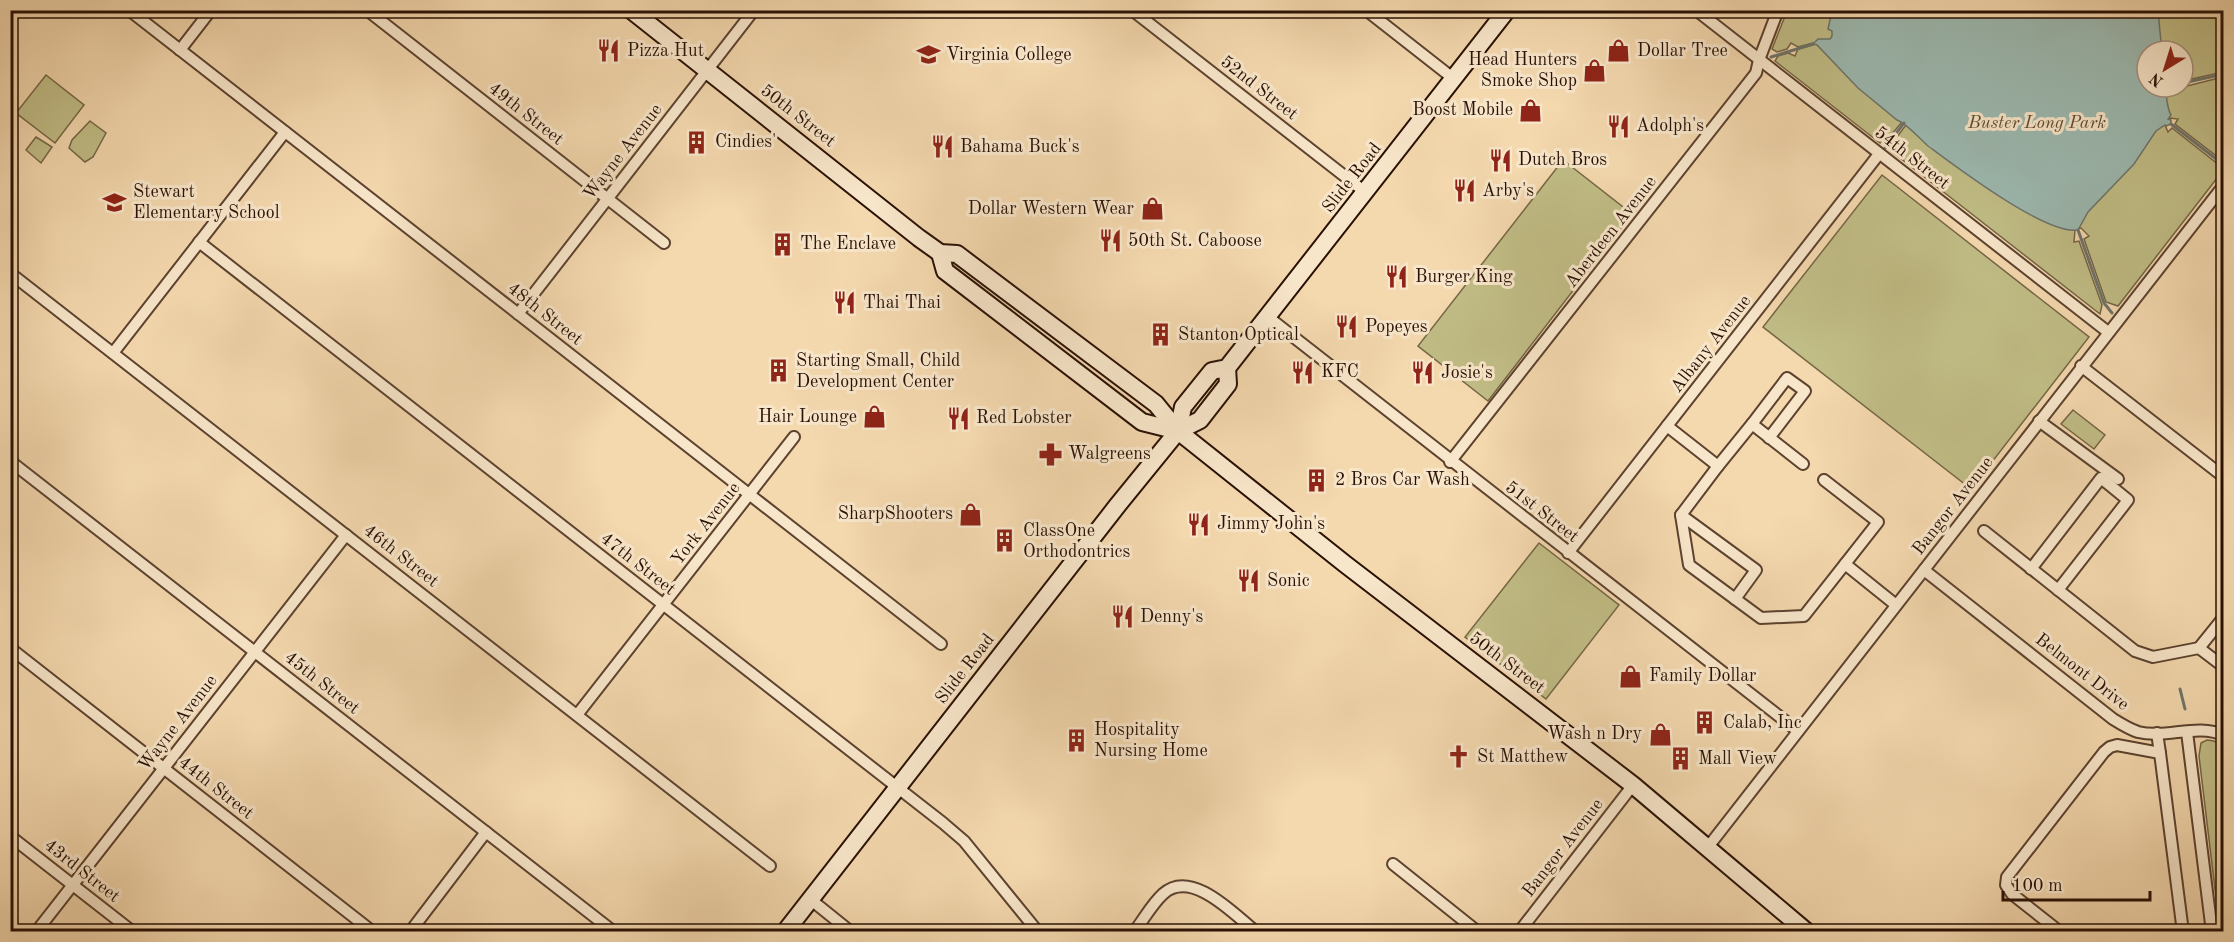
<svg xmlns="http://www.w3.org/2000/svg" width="2234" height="942" font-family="'Old Standard TT',serif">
<rect width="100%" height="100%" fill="#f4d8ae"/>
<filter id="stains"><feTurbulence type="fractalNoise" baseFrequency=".00333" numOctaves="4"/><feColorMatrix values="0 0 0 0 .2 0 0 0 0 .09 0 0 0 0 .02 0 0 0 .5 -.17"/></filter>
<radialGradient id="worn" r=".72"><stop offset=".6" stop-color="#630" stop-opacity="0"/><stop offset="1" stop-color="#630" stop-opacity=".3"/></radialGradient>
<g fill="#c1bd86" stroke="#756646" stroke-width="1.5">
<polygon points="1787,11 2223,11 2223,72 2183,81 2183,51 2147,51 2147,87 2183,87 2223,77 2223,161 2175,124 2178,119 2170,118 2170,122 2165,125 2168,132 2172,128 2219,165 2221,173 2118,306 2106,302 2084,239 2089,236 2081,228 2075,230 2074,242 2079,241 2102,305 2100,314 1891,151 1891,145 1906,125 1902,122 1886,141 1880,143 1775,61 1778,56 1788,53 1795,56 1798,49 1813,45 1813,43 1798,47 1791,43 1787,49 1777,52 1772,49"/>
<polygon points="46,75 84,105 55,143 16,113"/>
<polygon points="90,121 106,133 93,157 85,162 69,148 72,140"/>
<polygon points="36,137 52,147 41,163 26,150"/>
<polygon points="1563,160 1632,214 1488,401 1418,346"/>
<polygon points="1882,175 2089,337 1971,489 1763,327"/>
<polygon points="2073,410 2105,435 2094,449 2061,424"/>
<polygon points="1539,543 1619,605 1546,699 1465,637"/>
<polygon points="2207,740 2214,741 2223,748 2223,931 2220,931 2199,756 2201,743"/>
</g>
<path fill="#9cb9b0" stroke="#6e756c" stroke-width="1.5" d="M1832,11h326l3,31h4v9h-18v36h16c5,7 3,20 8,28l-3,4 3,1v4l-5,2 -1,-1 -9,6 -22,33 -46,48 -10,18c-31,6 -123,-64 -150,-84 -8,-7 -22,-23 -31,-26l-39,-32 -41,-43 -4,-1 5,-5h12l2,-3v-5l-4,-2z"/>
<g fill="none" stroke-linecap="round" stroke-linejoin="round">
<g stroke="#6e756c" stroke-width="3">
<polyline points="1771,57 1813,44"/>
<polyline points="2183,83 2224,74"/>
<polyline points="2171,124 2224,165"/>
<polyline points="1885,148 1904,123"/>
<polyline points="2078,230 2104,303 2112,313"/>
<polyline points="2180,689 2185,709"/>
</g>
<defs>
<g id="minor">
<polyline points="129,10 941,644"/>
<polyline points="367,10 664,243"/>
<polyline points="1132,10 1365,192"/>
<polyline points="1366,10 1454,79"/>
<polyline points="1696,10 2108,332"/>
<polyline points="180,50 211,10"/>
<polyline points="199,242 943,823 964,841 1038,932"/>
<polyline points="10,273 770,866"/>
<polyline points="518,314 754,10"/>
<polyline points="1268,317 1798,731"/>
<polyline points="113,353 285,132"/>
<polyline points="2081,366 2224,477"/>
<polyline points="2039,421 2118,479"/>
<polyline points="1752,424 1787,378 1805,391 1769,438"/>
<polyline points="1667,426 1718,466 1681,515 1689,565 1761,618 1804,616 1845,564 1896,605"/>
<polyline points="10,461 614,932"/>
<polyline points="1450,462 1756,73 1759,60 1778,10"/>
<polyline points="1718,466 1752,424 1803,464"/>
<polyline points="1824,480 1878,522 1845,564"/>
<polyline points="1681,515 1756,570 1735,599"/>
<polyline points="1984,531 2135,651 2153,657 2199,648"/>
<polyline points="1568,553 1879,154"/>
<polyline points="2031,569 2101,478 2128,500 2058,590"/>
<path d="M1924,570l189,149c8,5 16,10 25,13 28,7 59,-9 86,3"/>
<polyline points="2224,617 2199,648 2224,667"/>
<polyline points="10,648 373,932"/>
<polyline points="577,715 794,437"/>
<polyline points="2187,732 2212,932"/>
<polyline points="2160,753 2183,932"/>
<polyline points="10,836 133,932"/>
<polyline points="1708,847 2224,185"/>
<polyline points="1393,864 1478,932"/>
<polyline points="810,899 851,932"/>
<polyline points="36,932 346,535"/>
<polyline points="410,932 486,832"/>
<path d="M1134,932c10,-13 18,-28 29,-38 28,-26 71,20 93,38"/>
<polyline points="1519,932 1633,785"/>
<polyline points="2060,932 2012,894 2006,885 2007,877 2104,752 2110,747 2117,745 2160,753 2157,733"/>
</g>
<g id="secondary">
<polyline points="631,10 919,238 940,253 957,254 1156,404 1178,431 1345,564 1633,785 1807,932"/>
<polyline points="940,253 945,271 1142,422 1178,431"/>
<polyline points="1178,431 1183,407 1212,371 1227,368 1507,10"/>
<polyline points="785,932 1117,506 1178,431 1200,420 1228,384 1227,368"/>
</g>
</defs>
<use href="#minor" stroke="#5c422f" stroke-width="14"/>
<use href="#secondary" stroke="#291005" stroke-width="20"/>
<use href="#minor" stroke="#f8e6ca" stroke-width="10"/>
<use href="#secondary" stroke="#f8e6ca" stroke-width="16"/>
</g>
<defs>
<symbol id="restaurant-bare" viewBox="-9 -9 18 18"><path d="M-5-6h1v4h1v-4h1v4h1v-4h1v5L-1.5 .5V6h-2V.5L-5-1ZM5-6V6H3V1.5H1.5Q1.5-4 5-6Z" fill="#8f2418" stroke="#f8e6ca" stroke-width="2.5" paint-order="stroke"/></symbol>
<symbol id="shop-bare" viewBox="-9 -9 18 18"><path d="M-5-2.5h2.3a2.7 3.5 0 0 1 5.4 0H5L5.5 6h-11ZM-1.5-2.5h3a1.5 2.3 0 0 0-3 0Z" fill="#8f2418" stroke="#f8e6ca" stroke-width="2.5" paint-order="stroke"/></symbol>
<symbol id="university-bare" viewBox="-9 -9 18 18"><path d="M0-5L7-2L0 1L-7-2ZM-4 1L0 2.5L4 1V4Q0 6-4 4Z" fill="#8f2418" stroke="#f8e6ca" stroke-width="2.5" paint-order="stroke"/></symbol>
<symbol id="building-bare" viewBox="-9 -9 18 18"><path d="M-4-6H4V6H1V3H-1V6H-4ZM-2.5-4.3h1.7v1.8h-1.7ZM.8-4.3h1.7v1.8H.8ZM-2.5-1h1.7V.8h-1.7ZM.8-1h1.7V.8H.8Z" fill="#8f2418" stroke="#f8e6ca" stroke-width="2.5" paint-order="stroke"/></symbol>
<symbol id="school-bare" viewBox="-9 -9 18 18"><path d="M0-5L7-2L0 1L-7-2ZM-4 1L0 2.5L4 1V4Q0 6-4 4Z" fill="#8f2418" stroke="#f8e6ca" stroke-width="2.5" paint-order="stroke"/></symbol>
<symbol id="pharmacy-bare" viewBox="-9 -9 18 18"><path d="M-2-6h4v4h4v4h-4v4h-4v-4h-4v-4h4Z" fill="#8f2418" stroke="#f8e6ca" stroke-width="2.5" paint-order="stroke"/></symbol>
<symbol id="church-bare" viewBox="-9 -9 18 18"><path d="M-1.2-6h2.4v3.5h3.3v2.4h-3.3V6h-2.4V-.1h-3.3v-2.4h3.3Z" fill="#8f2418" stroke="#f8e6ca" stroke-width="2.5" paint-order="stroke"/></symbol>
</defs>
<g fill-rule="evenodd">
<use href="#restaurant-bare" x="592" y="34" width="33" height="33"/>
<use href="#shop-bare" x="1602" y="34" width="33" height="33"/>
<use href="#university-bare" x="912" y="38" width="33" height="33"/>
<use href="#shop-bare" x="1578" y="54" width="33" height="33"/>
<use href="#shop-bare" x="1514" y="94" width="33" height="33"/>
<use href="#restaurant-bare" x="1602" y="110" width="33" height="33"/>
<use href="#building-bare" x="680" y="126" width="33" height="33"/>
<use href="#restaurant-bare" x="926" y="130" width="33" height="33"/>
<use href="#restaurant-bare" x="1484" y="144" width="33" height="33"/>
<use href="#restaurant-bare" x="1448" y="174" width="33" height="33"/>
<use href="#school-bare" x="98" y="186" width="33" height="33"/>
<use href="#shop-bare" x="1136" y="192" width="33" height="33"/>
<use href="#restaurant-bare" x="1094" y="224" width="33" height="33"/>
<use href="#building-bare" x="766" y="228" width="33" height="33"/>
<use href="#restaurant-bare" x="1380" y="260" width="33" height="33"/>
<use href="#restaurant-bare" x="828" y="286" width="33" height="33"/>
<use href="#restaurant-bare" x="1330" y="310" width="33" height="33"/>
<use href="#building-bare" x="1144" y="318" width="33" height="33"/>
<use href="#building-bare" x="762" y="354" width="33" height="33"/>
<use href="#restaurant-bare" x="1286" y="356" width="33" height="33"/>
<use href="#restaurant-bare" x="1406" y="356" width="33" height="33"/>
<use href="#shop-bare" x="858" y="400" width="33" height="33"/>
<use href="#restaurant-bare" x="942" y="402" width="33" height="33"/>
<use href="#pharmacy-bare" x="1034" y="438" width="33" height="33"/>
<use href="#building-bare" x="1300" y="464" width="33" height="33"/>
<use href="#shop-bare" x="954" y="498" width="33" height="33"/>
<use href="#restaurant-bare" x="1182" y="508" width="33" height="33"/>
<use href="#building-bare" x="988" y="524" width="33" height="33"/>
<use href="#restaurant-bare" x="1232" y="564" width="33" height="33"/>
<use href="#restaurant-bare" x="1106" y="600" width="33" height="33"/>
<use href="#shop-bare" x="1614" y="660" width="33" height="33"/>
<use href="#building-bare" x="1688" y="706" width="33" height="33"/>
<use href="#shop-bare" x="1644" y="718" width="33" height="33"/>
<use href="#building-bare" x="1060" y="724" width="33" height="33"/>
<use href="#church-bare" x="1442" y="740" width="33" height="33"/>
<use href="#building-bare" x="1664" y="742" width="33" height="33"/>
</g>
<g text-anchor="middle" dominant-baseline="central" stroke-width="6" stroke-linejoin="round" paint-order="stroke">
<g font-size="18" fill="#291005" stroke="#f8e6ca" text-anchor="start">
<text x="627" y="51">Pizza Hut</text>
<text x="1637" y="51">Dollar Tree</text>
<text x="946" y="55">Virginia College</text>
<text x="1577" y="60" text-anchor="end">Head Hunters<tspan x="1577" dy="21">Smoke Shop</tspan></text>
<text x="1513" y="110" text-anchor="end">Boost Mobile</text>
<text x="1636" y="126">Adolph's</text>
<text x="715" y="142">Cindies'</text>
<text x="960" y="147">Bahama Buck's</text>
<text x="1518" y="160">Dutch Bros</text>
<text x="1482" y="191">Arby's</text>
<text x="133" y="192">Stewart<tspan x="133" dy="21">Elementary School</tspan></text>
<text x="1134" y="209" text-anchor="end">Dollar Western Wear</text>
<text x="1128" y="241">50th St. Caboose</text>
<text x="800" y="244">The Enclave</text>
<text x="1415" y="277">Burger King</text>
<text x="863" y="303">Thai Thai</text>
<text x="1365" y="327">Popeyes</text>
<text x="1178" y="335">Stanton Optical</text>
<text x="796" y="361">Starting Small, Child<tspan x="796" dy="21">Development Center</tspan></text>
<text x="1321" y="372">KFC</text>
<text x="1441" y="373">Josie's</text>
<text x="857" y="417" text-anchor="end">Hair Lounge</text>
<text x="976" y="418">Red Lobster</text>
<text x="1068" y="454">Walgreens</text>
<text x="1335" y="480">2 Bros Car Wash</text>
<text x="953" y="514" text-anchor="end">SharpShooters</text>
<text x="1217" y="524">Jimmy John's</text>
<text x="1023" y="531">ClassOne<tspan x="1023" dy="21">Orthodontrics</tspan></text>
<text x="1267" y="581">Sonic</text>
<text x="1140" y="617">Denny's</text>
<text x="1649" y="676">Family Dollar</text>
<text x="1723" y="723">Calab, Inc</text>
<text x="1094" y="730">Hospitality<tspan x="1094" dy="21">Nursing Home</tspan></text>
<text x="1642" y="734" text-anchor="end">Wash n Dry</text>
<text x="1477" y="757">St Matthew</text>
<text x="1698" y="759">Mall View</text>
</g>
<g font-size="18" fill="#291005" stroke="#f8e6ca">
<text transform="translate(1259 88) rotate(38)">52nd Street</text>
<text transform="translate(526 114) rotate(38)">49th Street</text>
<text transform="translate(798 116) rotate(38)">50th Street</text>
<text transform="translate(623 152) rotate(-52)">Wayne Avenue</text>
<text transform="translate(1912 158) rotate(38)">54th Street</text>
<text transform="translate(1352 178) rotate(-52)">Slide Road</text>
<text transform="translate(1611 232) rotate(-52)">Aberdeen Avenue</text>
<text transform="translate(545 314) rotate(38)">48th Street</text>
<text transform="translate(1711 344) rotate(-52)">Albany Avenue</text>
<text transform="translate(1953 506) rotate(-52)">Bangor Avenue</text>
<text transform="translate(1542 512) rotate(38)">51st Street</text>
<text transform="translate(706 524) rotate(-52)">York Avenue</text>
<text transform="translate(401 556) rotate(38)">46th Street</text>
<text transform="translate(638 564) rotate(38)">47th Street</text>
<text transform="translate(1507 663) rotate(37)">50th Street</text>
<text transform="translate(965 669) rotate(-52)">Slide Road</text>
<text transform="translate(2082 672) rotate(38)">Belmont Drive</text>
<text transform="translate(322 683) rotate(38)">45th Street</text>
<text transform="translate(178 723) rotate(-52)">Wayne Avenue</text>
<text transform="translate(216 788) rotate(38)">44th Street</text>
<text transform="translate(1563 848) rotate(-52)">Bangor Avenue</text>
<text transform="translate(82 871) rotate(38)">43rd Street</text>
</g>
<g font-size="18" font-style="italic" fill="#5e4d32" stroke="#f8e6ca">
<text x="2037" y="123">Buster Long Park</text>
</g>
</g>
<rect width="2234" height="942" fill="none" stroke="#f4d8ae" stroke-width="36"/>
<rect x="12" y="12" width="2210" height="918" fill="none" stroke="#291005" stroke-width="3"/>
<rect x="18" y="18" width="2198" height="906" fill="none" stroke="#291005" stroke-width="1.5"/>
<g transform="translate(2165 69) rotate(218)"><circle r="28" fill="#f8e6ca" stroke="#a5907b" stroke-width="1.5"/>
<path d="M0-4.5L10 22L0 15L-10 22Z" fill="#8f2418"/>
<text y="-9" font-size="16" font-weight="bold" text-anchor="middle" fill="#291005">N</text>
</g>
<path d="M2003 891v9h147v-9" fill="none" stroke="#291005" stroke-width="3"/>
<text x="2012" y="891" font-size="18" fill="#291005" stroke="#f8e6ca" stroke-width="4.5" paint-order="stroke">100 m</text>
<rect width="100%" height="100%" filter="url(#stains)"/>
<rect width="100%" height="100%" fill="url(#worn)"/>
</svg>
